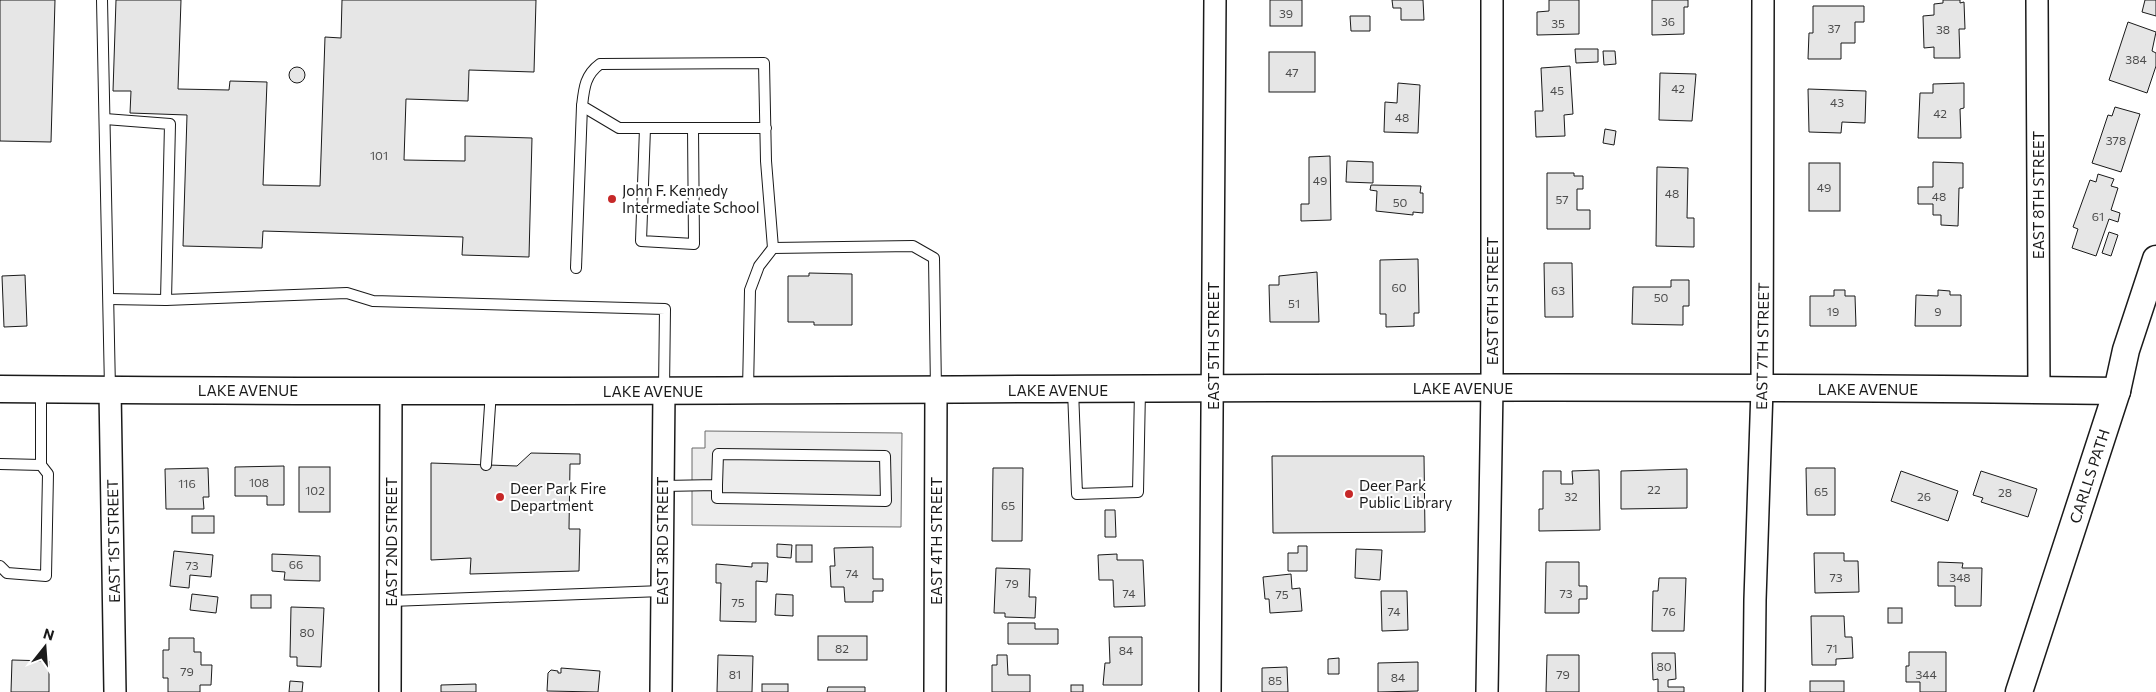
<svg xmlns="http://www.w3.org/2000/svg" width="2156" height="692" font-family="Commissioner,sans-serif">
<rect width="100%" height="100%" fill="#fff"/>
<polygon fill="#ededed" stroke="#6a6a6a" points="705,431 902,433 901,527 692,525 692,448 705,448"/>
<g fill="#e6e6e6" stroke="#1a1a1a">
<polygon points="0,0 55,0 51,142 0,141"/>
<polygon points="116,0 181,0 178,89 229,90 230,81 267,82 263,185 320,186 325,37 341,38 342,0 536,0 534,72 469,70 468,101 406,99 404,160 465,161 465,136 532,138 529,257 462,255 463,237 263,231 262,248 183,246 187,115 130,113 131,91 113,91"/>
<rect x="1270" y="0" width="32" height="26"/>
<polygon points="1392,0 1423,0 1424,20 1401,20 1401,8 1393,8"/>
<polygon points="1549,0 1579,0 1579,34 1537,35 1537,12 1549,11"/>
<polygon points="1652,0 1688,0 1688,7 1684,7 1684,34 1652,35"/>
<polygon points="1943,0 1960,0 1960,3 1964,2 1965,29 1959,29 1960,58 1934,58 1934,47 1924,48 1923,16 1934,15 1934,4 1943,3"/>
<polygon points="2145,0 2156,0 2156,16 2142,12"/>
<polygon points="1813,6 1864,6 1864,22 1855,22 1855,43 1841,43 1841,59 1808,59 1809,33 1813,33"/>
<polygon points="1350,16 1370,16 1370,31 1351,31"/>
<polygon points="2128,22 2156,32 2152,51 2156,53 2156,66 2147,93 2109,80"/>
<polygon points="1575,49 1598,49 1598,62 1576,63"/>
<polygon points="1603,51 1615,51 1616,64 1604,65"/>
<rect x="1269" y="52" width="46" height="40"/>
<polygon points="1570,66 1573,114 1564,115 1565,136 1536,137 1535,111 1543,111 1541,68"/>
<circle cx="297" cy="75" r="8"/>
<polygon points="1660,73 1696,74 1692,121 1659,120"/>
<polygon points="1398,83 1420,85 1418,133 1384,132 1385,102 1397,103"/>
<polygon points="1964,83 1964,108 1960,109 1961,138 1918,138 1920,93 1933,93 1933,84"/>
<polygon points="1808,89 1866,91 1865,123 1842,122 1841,133 1809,132"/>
<polygon points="2115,107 2140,114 2121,172 2092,163 2108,115 2112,116"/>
<polygon points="1605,129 1616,131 1614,145 1603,143"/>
<polygon points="1330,156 1331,220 1301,221 1301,204 1309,204 1309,157"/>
<polygon points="1347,161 1373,162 1373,183 1346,182"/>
<polygon points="1933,162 1963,163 1963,188 1959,188 1958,226 1941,225 1941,215 1933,215 1933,204 1918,204 1918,187 1933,187"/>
<rect x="1809" y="163" width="31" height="48"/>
<polygon points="1657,167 1688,168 1687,218 1694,218 1694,247 1656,246"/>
<polygon points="1547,173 1574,173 1574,176 1583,176 1583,189 1577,189 1577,210 1590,210 1590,229 1547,229"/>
<polygon points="2098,174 2114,179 2111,186 2118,188 2111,210 2120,213 2118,222 2109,219 2096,256 2072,248 2078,229 2073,227 2090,180 2096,182"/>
<polygon points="1371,185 1421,186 1420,193 1423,193 1423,213 1413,212 1413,215 1376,211 1377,191 1370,190"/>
<polygon points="2109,232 2118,235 2111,256 2102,253"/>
<polygon points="1418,259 1419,313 1414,313 1414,326 1386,327 1386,314 1380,314 1380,260"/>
<polygon points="1544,263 1572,263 1573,317 1545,317"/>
<polygon points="1317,272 1319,322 1270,322 1269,285 1279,285 1279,276"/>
<polygon points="809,273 852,274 852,325 814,325 814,322 788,322 788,276 809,276"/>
<polygon points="25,275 27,326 4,327 2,276"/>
<polygon points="1671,280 1689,280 1689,306 1683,306 1683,325 1632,324 1633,287 1671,287"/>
<polygon points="1834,290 1845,290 1845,296 1855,296 1856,326 1810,326 1810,296 1834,296"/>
<polygon points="1938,290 1950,291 1950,295 1961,295 1961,326 1915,326 1916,295 1938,296"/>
<polygon points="531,453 580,454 580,464 570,464 569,529 580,529 579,571 470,574 471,558 431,560 431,463 517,466"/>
<polygon points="1272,456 1424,456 1425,532 1273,533"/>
<polygon points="284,466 284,505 267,505 267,496 235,496 235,467"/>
<rect x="299" y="467" width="31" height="45"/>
<polygon points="208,468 209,497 203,497 204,509 166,509 165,469"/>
<polygon points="993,468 1023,468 1022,541 992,541"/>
<polygon points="1806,468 1835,468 1835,515 1807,515"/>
<polygon points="1687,469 1687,508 1621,509 1621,471"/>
<polygon points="1599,470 1600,530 1539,531 1539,509 1543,509 1543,471 1561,471 1561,484 1573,484 1572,471"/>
<polygon points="1901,471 1958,491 1948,521 1891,501"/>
<polygon points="1981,471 2037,489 2028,517 1981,502 1983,498 1973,495"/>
<polygon points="1105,510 1115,510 1116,537 1105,537"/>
<rect x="192" y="516" width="22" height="17"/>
<polygon points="777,544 792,545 791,558 777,557"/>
<rect x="796" y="545" width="16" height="17"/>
<polygon points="1298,546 1307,546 1307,571 1288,571 1288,553 1298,553"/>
<polygon points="873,547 873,579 883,579 883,591 873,591 873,602 845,602 844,587 831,587 830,566 835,566 834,548"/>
<polygon points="1356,549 1382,550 1380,580 1355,578"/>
<polygon points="174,551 213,555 211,577 190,575 189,588 170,586"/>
<polygon points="1814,553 1844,553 1844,561 1858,561 1859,592 1815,593"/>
<polygon points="272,554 320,556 320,581 284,580 285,572 272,571"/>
<polygon points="1117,554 1117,560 1143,560 1145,606 1114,607 1113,580 1099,580 1098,555"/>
<polygon points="1546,562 1579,562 1579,586 1587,586 1587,599 1579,599 1579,613 1545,613"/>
<polygon points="1938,562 1963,563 1962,568 1982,568 1981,606 1955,606 1955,586 1938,586"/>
<polygon points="752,563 768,563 767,582 756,581 756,622 720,621 721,583 716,583 716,564 752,567"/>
<polygon points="996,568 1030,569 1029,597 1036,597 1035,618 1005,617 1005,613 994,613"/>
<polygon points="1291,574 1292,589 1300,588 1302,611 1270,613 1269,599 1265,599 1263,577"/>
<polygon points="1659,578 1686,578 1684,631 1652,631 1653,591 1658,591"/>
<polygon points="1381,591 1407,591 1408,630 1382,631"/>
<polygon points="192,594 218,597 216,613 190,610"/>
<polygon points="776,594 793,595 793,616 775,615"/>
<rect x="251" y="595" width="20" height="13"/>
<polygon points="291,607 324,608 321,667 297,666 297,657 290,657"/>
<rect x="1888" y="608" width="14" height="15"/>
<polygon points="1811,616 1844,616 1845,637 1852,637 1853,658 1836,659 1836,665 1812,665"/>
<polygon points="1008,623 1035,623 1035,629 1058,629 1058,644 1008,644"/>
<rect x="818" y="636" width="49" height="24"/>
<polygon points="1109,637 1142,637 1142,685 1103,685 1105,663 1110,663"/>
<polygon points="169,638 194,638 194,652 201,652 201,665 212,665 211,685 200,685 200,692 168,692 168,678 163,678 163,650 169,650"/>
<polygon points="1909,652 1946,652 1946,692 1920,692 1920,682 1906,682 1906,666 1909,666"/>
<polygon points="1652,653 1675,653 1676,679 1668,680 1668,687 1684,687 1684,692 1658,692 1658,679 1653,680"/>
<polygon points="718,655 753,656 752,692 717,692"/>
<polygon points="997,655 1007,655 1008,675 1030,675 1030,692 992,692 992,665 997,665"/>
<polygon points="1547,655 1579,655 1579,692 1546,692"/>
<polygon points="1339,658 1339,674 1328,674 1328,659"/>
<polygon points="12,660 49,661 49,692 11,692"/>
<polygon points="1418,662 1418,691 1378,692 1378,663"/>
<polygon points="1287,667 1288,692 1262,692 1262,668"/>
<polygon points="561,668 600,671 598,692 547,691 548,673 551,670 558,671 558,673 561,673"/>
<polygon points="290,681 303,682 302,692 289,692"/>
<rect x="1810" y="681" width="34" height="11"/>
<polygon points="476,684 476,692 441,692 441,685"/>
<rect x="762" y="684" width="26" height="8"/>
<rect x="1071" y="685" width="12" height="7"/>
<polygon points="828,687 865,687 865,692 827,692"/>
</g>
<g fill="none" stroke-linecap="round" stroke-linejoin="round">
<defs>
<g id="service">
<polyline points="102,0 110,389"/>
<polyline points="105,119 170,124 166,300"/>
<polyline points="645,128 641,241 694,244 693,128"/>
<path d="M766,128h-147l-37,-22c2,-18 3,-31 18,-42l164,-1 2,98 7,87"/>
<polyline points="576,268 582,106"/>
<polyline points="109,299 166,300 347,293 373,301 665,309 664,390"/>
<polyline points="748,390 750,290 759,266 773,248 913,246 934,258 936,390"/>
<polyline points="1073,390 1077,494 1138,492 1140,390"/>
<polyline points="0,464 41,465 48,474 46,576 7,573 0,566"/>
<polyline points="41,465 41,389"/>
<polyline points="486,465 491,391"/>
<polyline points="663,486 717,485 717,498 886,501 885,456 718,454 717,485"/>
<polyline points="391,601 662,591"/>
</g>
<g id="minor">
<polyline points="2037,0 2039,390"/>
<polyline points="110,390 115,692"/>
<polyline points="390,692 391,391"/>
<polyline points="661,692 664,391"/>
<polyline points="935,692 936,390"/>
<polyline points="1210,692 1215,0"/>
<polyline points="1487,692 1492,387 1492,0"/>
<polyline points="1754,692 1755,600 1762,389 1763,0"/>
</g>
<g id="tertiary">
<path d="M0,389c705,7 1411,-8 2117,2"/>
<polyline points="2019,692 2117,391 2126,350 2156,259"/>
</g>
</defs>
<use href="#service" stroke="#1a1a1a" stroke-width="12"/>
<use href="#minor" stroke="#1a1a1a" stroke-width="24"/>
<use href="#tertiary" stroke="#1a1a1a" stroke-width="29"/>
<use href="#service" stroke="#fff" stroke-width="10"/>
<use href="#minor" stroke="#fff" stroke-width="21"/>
<use href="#tertiary" stroke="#fff" stroke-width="26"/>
</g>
<g fill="#c62828" stroke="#fff" stroke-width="2">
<circle cx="612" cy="199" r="5"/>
<circle cx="1349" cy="494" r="5"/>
<circle cx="500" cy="497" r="5"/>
</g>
<g text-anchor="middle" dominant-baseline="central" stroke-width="4" stroke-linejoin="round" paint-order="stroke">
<g font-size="12" fill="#4d4d4d">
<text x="1286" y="13">39</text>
<text x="1668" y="21">36</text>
<text x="1558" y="23">35</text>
<text x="1834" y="28">37</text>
<text x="1943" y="29">38</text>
<text x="2136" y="59">384</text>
<text x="1292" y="72">47</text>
<text x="1678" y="88">42</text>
<text x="1557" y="90">45</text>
<text x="1837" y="102">43</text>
<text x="1940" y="113">42</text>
<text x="1402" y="117">48</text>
<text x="2116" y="140">378</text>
<text x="379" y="155">101</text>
<text x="1320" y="180">49</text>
<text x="1824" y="187">49</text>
<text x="1672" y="193">48</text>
<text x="1939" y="196">48</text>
<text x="1562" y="199">57</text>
<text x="1400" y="202">50</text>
<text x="2098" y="216">61</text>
<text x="1399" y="287">60</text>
<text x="1558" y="290">63</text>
<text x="1661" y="297">50</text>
<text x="1294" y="303">51</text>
<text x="1833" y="311">19</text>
<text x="1938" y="311">9</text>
<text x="259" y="482">108</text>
<text x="187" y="483">116</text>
<text x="1654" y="489">22</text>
<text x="315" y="490">102</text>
<text x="1821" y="491">65</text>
<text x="2005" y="492">28</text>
<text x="1571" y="496">32</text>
<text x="1924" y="496">26</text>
<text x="1008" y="505">65</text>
<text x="296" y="564">66</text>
<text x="192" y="565">73</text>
<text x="852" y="573">74</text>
<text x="1836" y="577">73</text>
<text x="1960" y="577">348</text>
<text x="1012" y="583">79</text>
<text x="1129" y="593">74</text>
<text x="1566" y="593">73</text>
<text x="1282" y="594">75</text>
<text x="738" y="602">75</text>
<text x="1394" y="611">74</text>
<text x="1669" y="611">76</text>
<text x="307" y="632">80</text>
<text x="842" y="648">82</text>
<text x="1832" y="648">71</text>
<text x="1126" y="650">84</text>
<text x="1664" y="666">80</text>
<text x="187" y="671">79</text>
<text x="735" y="674">81</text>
<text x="1563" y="674">79</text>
<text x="1926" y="674">344</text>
<text x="1398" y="677">84</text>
<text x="1275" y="680">85</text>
</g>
<g font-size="15" fill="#1a1a1a" stroke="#fff" text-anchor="start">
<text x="622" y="190">John F. Kennedy<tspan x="622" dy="17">Intermediate School</tspan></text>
<text x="1359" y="485">Deer Park<tspan x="1359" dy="17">Public Library</tspan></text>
<text x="510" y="488">Deer Park Fire<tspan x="510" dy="17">Department</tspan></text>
</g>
<g font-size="15" fill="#1a1a1a" stroke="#fff">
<text transform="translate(2038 195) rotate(-90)">EAST 8TH STREET</text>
<text transform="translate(1492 301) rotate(-90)">EAST 6TH STREET</text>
<text transform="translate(1213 346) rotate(-90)">EAST 5TH STREET</text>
<text transform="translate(1762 346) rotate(-89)">EAST 7TH STREET</text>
<text x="1463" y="388">LAKE AVENUE</text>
<text x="1868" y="389">LAKE AVENUE</text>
<text x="248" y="390">LAKE AVENUE</text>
<text x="1058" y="390">LAKE AVENUE</text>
<text x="653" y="391">LAKE AVENUE</text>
<text transform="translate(2089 476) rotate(-72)">CARLLS PATH</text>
<text transform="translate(113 541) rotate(-91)">EAST 1ST STREET</text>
<text transform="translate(662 541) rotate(-90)">EAST 3RD STREET</text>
<text transform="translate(936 541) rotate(-90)">EAST 4TH STREET</text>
<text transform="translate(391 542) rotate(-90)">EAST 2ND STREET</text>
</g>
</g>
<g transform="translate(45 647) rotate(17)" stroke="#ffffff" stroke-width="4" paint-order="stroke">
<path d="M0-4L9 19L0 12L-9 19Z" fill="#1a1a1a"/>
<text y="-8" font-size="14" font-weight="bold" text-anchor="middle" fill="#1a1a1a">N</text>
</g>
</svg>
